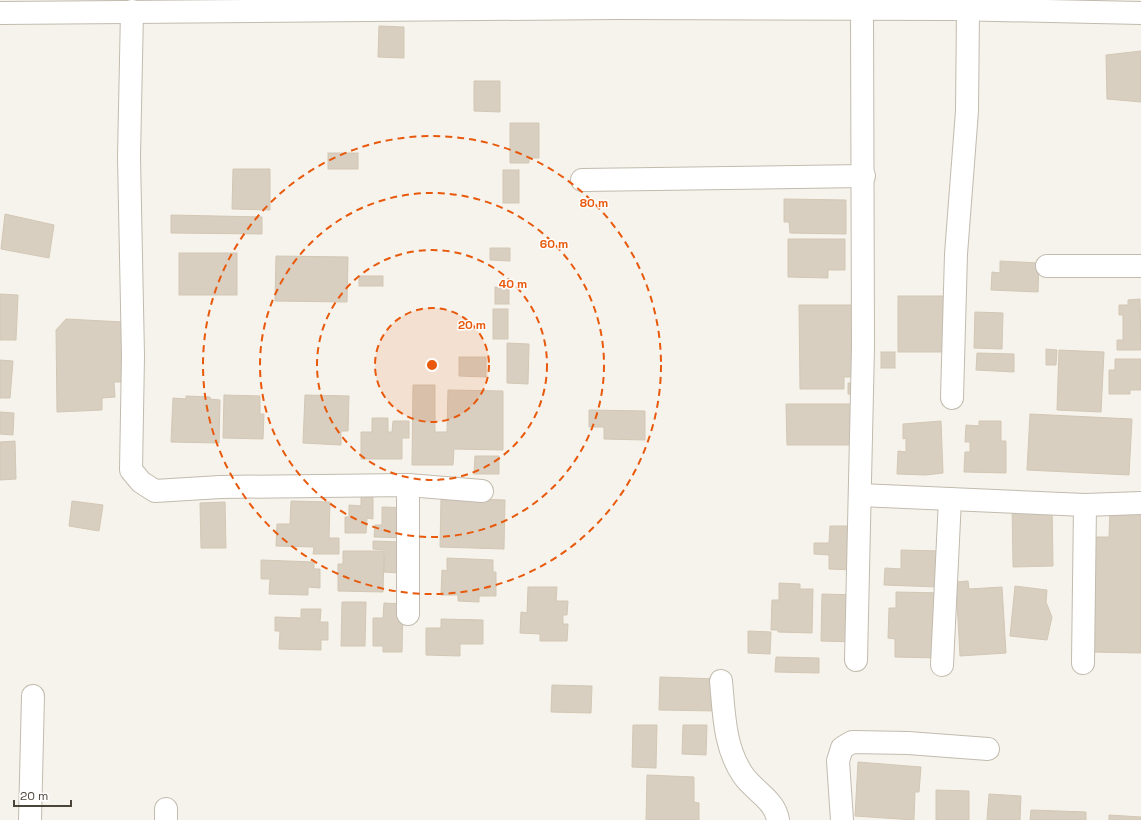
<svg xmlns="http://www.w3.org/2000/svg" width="1141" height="820" font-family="'Space Grotesk',sans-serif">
<rect width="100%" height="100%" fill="#f6f3ec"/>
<g fill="#d8cfc1" stroke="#d3c7b4">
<polygon points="379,26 404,27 404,58 378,57"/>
<polygon points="1141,51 1141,102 1107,99 1106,55"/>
<polygon points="474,81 500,81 500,112 474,111"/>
<polygon points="510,123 539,123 539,158 529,158 529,163 510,163"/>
<rect x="328" y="153" width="30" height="16"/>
<polygon points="233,169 270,169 270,210 232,209"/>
<rect x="503" y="170" width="16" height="33"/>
<polygon points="784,199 846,200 846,234 790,233 789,222 784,222"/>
<polygon points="5,214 54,225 49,258 1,249"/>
<polygon points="171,215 262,217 262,234 171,233"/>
<polygon points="788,239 845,239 845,270 828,270 828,278 788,277"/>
<polygon points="490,248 510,248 510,261 490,260"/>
<rect x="179" y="253" width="58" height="42"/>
<polygon points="276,256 348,257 347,302 275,301"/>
<polygon points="1000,261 1039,263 1038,292 991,290 992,272 1000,273"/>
<rect x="359" y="276" width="24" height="10"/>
<rect x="495" y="287" width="14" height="17"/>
<polygon points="0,294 18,295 16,340 0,340"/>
<rect x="898" y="296" width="52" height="56"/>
<polygon points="1140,299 1141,350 1117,350 1117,340 1123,340 1123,315 1119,315 1119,305 1128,305 1128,300"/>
<polygon points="799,305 857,305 857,377 844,377 844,389 800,389"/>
<rect x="493" y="309" width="15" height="30"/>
<polygon points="975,312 1003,313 1002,349 974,348"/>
<polygon points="66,319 123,322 125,382 114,382 115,397 102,398 102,410 57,412 56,330"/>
<polygon points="507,343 529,344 528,384 507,383"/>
<polygon points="1046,349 1057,350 1056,365 1046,365"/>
<polygon points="1059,350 1104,352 1101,412 1057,410"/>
<rect x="881" y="352" width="14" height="16"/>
<polygon points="977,353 1014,354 1014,372 976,370"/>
<polygon points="459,357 486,357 486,377 459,376"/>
<polygon points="1115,359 1141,359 1141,390 1130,390 1130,394 1109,394 1109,370 1115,370"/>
<polygon points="0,360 13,361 10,398 0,398"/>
<polygon points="848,383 861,383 861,395 848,394"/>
<polygon points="413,385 435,385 435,432 447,432 448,390 503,391 503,450 454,449 453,465 412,465"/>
<polygon points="224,395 260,396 260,414 264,414 263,439 223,438"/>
<polygon points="305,395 349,396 348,431 341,431 341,445 303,443"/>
<polygon points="186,396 210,397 210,399 220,400 219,443 171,442 173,398 186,399"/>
<polygon points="786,404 856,404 856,445 787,445"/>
<polygon points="589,410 645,411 645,440 604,439 604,427 589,427"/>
<polygon points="0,412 14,413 13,435 0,434"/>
<polygon points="1030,414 1132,419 1129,475 1027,470"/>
<polygon points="372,418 388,418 388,432 392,432 393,421 409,421 409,438 402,438 402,459 361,459 361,432 372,432"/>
<polygon points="941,421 943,473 926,475 897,474 898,451 906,452 906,438 903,439 903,424"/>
<polygon points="979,421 1001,421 1001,441 1006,441 1006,473 964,472 965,452 970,452 970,442 965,442 966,425 979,426"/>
<polygon points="15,441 16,479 0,480 0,442"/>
<polygon points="475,456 499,456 499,474 474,474"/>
<polygon points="361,493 373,493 373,519 367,518 366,533 345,533 345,517 349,517 349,505 361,506"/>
<polygon points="441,498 505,500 504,549 440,547"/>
<polygon points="72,501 103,505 99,531 69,526"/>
<polygon points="291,501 330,502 329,538 339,538 339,554 313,554 314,547 276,546 277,524 290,524"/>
<polygon points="225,502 226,548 201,548 200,503"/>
<polygon points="1052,502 1053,566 1013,567 1012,503"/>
<polygon points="382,507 411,508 411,538 374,537 375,525 382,525"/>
<polygon points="1110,510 1141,511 1141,653 1092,652 1093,537 1109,537"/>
<polygon points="830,526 856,526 855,570 829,569 829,555 814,554 814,543 829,543"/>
<polygon points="373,541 401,542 400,573 384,572 385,550 373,549"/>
<polygon points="901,550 939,551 938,587 884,585 885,568 901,569"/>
<polygon points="343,551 384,551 383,592 338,591 338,564 343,564"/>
<polygon points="447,558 493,560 493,572 496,572 496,596 479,596 479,602 458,601 458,595 441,595 442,570 447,571"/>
<polygon points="261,560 314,562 314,569 320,569 320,588 308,587 308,595 269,594 270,579 261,579"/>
<polygon points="968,581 969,589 1002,587 1006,653 960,656 956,582"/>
<polygon points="779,583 800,584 800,589 813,589 812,633 778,632 778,630 771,630 772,600 779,600"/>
<polygon points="1015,586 1047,590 1046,602 1052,617 1047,640 1010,636"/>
<polygon points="528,587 557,587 556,601 568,601 567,615 563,615 563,624 568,624 567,641 540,641 540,634 520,633 521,612 527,613"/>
<polygon points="896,592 942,593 941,658 895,657 895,639 888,638 889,608 896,608"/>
<polygon points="822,594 857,595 856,642 821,641"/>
<polygon points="342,602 366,602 365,646 341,646"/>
<polygon points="384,603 403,604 402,652 383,652 383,646 373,646 373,618 383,618"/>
<polygon points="301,609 321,609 320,622 328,622 328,640 321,640 321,650 279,649 280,631 275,631 275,617 301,618"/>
<polygon points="441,619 483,620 483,644 460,644 460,656 426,655 426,628 441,628"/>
<polygon points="748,631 771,632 770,654 748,653"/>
<polygon points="776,657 819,658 819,673 775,672"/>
<polygon points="660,677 718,679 717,711 659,710"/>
<polygon points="552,685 592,686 591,713 551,712"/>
<polygon points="633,725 657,725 656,768 632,767"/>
<polygon points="683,725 707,725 706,755 682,754"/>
<polygon points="858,762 921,767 919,792 915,792 914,820 855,816"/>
<polygon points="647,775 694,777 694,802 699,803 699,820 646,820"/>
<polygon points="936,790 969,791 969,820 936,820"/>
<polygon points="989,794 1021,796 1020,820 987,820"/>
<polygon points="1031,810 1086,812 1086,820 1030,820"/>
<polygon points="1109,815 1141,817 1141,820 1109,820"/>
</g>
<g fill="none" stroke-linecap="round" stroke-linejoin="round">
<defs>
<g id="minor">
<polyline points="132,11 129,157 133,356 131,470 141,482 155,491 220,487 408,485 482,491"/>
<polyline points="0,13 617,8 951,9 1141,13"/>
<polyline points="582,180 864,176"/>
<polyline points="1047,266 1141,266"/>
<polyline points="952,398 956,254 967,111 968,10"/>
<polyline points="408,485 408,614"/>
<polyline points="860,495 1085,505 1141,503"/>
<polyline points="856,660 863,347 862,9"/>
<polyline points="1083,663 1085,505"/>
<polyline points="942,665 950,499"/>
<path d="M721,681c3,32 3,66 22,94 11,16 32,25 35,45"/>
<polyline points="30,820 33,696"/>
<polyline points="166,820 166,809"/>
<polyline points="842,820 838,761 842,748 852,742 908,743 988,749"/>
</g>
</defs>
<use href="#minor" stroke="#c2bbae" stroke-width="24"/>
<use href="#minor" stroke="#fff" stroke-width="22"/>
</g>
<circle cx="432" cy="365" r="57" fill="#e8590c" fill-opacity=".12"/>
<g fill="none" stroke="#e8590c" stroke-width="2" stroke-dasharray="7 5">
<circle cx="432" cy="365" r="57"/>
<circle cx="432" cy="365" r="115"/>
<circle cx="432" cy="365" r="172"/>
<circle cx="432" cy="365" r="229"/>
</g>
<circle cx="432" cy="365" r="6" fill="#e8590c" stroke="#fff" stroke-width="2"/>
<g font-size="12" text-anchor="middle" font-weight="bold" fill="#e8590c" stroke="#fff" stroke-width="3" stroke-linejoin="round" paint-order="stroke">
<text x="594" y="207">80 m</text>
<text x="554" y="248">60 m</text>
<text x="513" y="288">40 m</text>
<text x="472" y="329">20 m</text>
</g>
<path d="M14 800v6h57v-6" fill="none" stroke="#4b4439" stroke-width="2"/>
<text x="20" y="800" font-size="12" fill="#4b4439" stroke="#ffffff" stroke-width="3" paint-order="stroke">20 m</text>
</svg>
